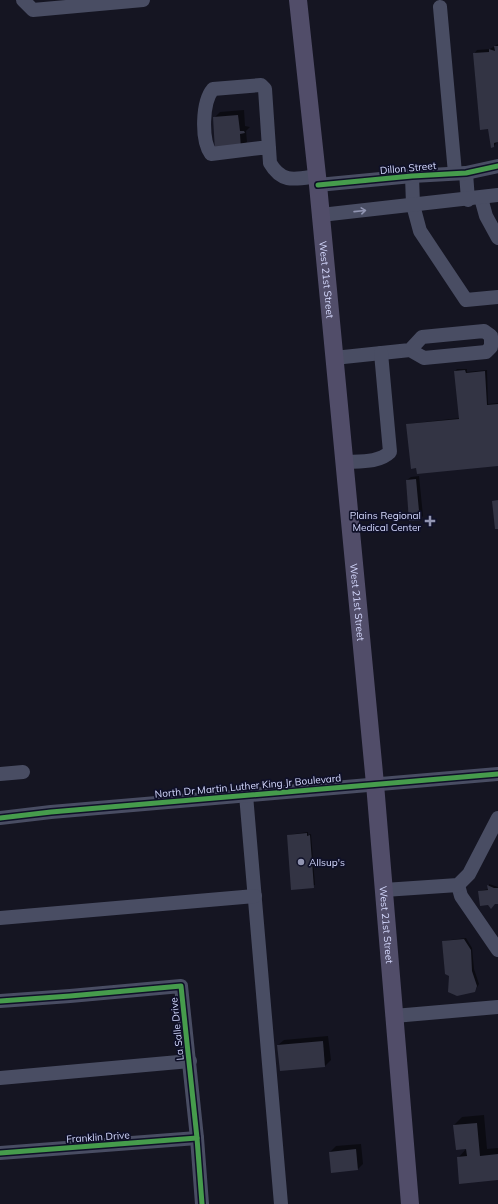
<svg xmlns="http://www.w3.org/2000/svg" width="498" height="1204" font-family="Mulish,sans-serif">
<rect width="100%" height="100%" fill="#151522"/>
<g fill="#0007">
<polygon points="498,44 498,141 494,146 474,54 477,50 490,49"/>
<polygon points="244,110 245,126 250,127 246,131 247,142 241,148 214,118 220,112"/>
<polygon points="457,369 467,369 467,372 487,370 488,404 498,403 498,465 407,424 460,418 455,371"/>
<polygon points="419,476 423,516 419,520 407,480 411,477"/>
<polygon points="308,832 308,835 311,834 315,885 292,889 288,835"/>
<polygon points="489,884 498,887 498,903 479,891 489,889"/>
<polygon points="466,938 472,948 474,969 479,984 475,991 450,975 443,941"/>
<polygon points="328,1036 331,1060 325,1066 281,1070 278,1045 284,1040"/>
<polygon points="484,1115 487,1149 498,1148 498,1179 458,1158 467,1148 454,1125 462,1117"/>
<polygon points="361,1144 363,1164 357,1170 330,1152 336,1146"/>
</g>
<g fill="#333444">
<polygon points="494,46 498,46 498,142 494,143 494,147 491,148 488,129 480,130 473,53 489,52 489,49 495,51"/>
<polygon points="238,115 240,131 244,131 245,133 240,134 241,149 215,151 213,117"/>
<polygon points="465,370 466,373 485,371 487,405 498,404 498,466 417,474 416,468 411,469 406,424 459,419 454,371"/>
<polygon points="416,479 420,521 409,521 406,480"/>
<polygon points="498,500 498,529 495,529 492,501"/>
<polygon points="307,833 307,836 310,835 314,888 291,890 287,835"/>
<polygon points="487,885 494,888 498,888 498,904 495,904 491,909 488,905 480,906 478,891 488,890"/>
<polygon points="464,939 471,950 472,971 477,986 475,992 457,996 448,992 449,976 445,974 442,941"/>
<polygon points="323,1041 325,1067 280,1071 277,1045"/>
<polygon points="477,1123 480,1156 498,1154 498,1180 459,1184 457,1157 467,1156 466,1149 456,1150 453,1125"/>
<polygon points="356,1149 358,1170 331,1173 329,1152"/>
</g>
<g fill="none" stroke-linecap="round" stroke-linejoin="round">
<g stroke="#494d63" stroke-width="14">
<polyline points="23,0 33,10 143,0"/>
<polyline points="440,7 455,173"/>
<path d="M269,147l-58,7c-10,-14 -9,-52 2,-65l48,-4 4,4 5,74c12,21 26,16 47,13"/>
<polyline points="466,173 468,200"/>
<polyline points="412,176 413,205 420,231 466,300 498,297"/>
<polyline points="318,185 412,176 466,173 498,166"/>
<polyline points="481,198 486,216 498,238"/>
<polyline points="321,215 498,195"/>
<polyline points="334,358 410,350 424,358 486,352 491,347 491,336 484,331 422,337 410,350"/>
<path d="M344,462c15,-1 35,1 46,-10l-9,-99"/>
<polyline points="0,774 23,772"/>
<polyline points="246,795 281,1204"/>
<polyline points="0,818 51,812 498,774"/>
<polyline points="458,885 461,896 498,950"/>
<polyline points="384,890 458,885 469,874 498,818"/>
<polyline points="0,918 255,896"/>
<polyline points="0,1001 70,996 181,986 197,1138 202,1204"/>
<polyline points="394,1016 498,1007"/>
<polyline points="0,1078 190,1061"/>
<polyline points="0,1153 197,1138"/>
</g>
<path stroke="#514d69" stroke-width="18" id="s1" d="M298,0l20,185 57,599 35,420"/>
<defs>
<g id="cycleway">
<polyline points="318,185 412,176 466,173 498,166"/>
<polyline points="0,818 51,812 498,774"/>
<polyline points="0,1001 70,996 181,986 197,1138 202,1204"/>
<polyline points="0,1153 197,1138"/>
</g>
</defs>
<use href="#cycleway" stroke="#0f1028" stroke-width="8"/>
<use href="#cycleway" stroke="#469c4c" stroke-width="5"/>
</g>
<defs><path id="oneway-shaft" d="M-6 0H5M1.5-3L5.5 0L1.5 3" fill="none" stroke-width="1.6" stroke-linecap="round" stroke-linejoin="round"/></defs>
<use stroke="#9094b1" href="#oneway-shaft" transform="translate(360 211) rotate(-6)"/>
<g fill="#9295b2" stroke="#0f1028" stroke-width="1.5">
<path d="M428 515h4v4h4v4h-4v4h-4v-4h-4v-4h4z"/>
<circle cx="301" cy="862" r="4"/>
</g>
<g text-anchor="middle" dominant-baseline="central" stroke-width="3.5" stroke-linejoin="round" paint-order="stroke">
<g font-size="10" fill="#d6daff" stroke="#0f1028">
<text transform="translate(408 168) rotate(-5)">Dillon Street</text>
<text stroke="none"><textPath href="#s1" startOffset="281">West 21st Street</textPath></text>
<text stroke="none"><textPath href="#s1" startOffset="605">West 21st Street</textPath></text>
<text transform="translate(248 786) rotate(-5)">North Dr Martin Luther King Jr Boulevard</text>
<text stroke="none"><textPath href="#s1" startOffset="929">West 21st Street</textPath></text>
<text transform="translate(177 1029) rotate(-96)">La Salle Drive</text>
<text transform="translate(98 1137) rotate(-4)">Franklin Drive</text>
</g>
<g font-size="10" fill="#d6daff" stroke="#0f1028" text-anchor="end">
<text x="421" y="515">Plains Regional<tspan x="421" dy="12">Medical Center</tspan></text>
<text x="309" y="862" text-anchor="start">Allsup's</text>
</g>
</g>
</svg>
